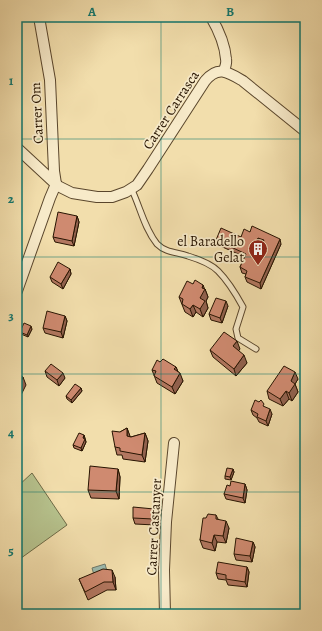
<svg xmlns="http://www.w3.org/2000/svg" width="322" height="631" font-family="Alegreya,serif">
<rect width="100%" height="100%" fill="#f2deac"/>
<filter id="stains"><feTurbulence type="fractalNoise" baseFrequency=".005" numOctaves="4"/><feColorMatrix values="0 0 0 0 .2 0 0 0 0 .09 0 0 0 0 .02 0 0 0 .5 -.17"/></filter>
<radialGradient id="worn" r=".72"><stop offset=".6" stop-color="#630" stop-opacity="0"/><stop offset="1" stop-color="#630" stop-opacity=".3"/></radialGradient>
<polygon fill="#b6c28d" stroke="#6e6b47" points="32,473 67,525 17,561 17,487"/>
<polygon fill="#9cbbaf" stroke="#6d7869" points="105,564 107,571 94,575 92,568"/>
<g fill="none" stroke-linecap="round" stroke-linejoin="round">
<defs>
<path id="lane" d="M131,188c9,18 13,40 26,56 9,9 20,8 31,12 10,3 23,8 30,15 9,9 19,25 25,36l-7,22 2,9 18,11"/>
<g id="street">
<polyline points="39,17 50,80 54,171 56,184"/>
<path d="M211,17c7,12 14,28 15,42 1,4 -1,8 -2,12"/>
<path d="M17,148l41,38 14,7 25,4h15l14,-5 11,-7 11,-16 57,-88c13,-16 23,-9 38,0l62,50"/>
<polyline points="17,291 50,198 56,184"/>
<polyline points="165,614 164,570 166,522 174,443"/>
</g>
</defs>
<use href="#lane" stroke="#5a462c" stroke-width="7"/>
<use href="#street" stroke="#5a462c" stroke-width="12"/>
<use href="#lane" stroke="#f7eac9" stroke-width="5"/>
<use href="#street" stroke="#f7eac9" stroke-width="10"/>
</g>
<g fill="#b27760" stroke="#271401">
<polygon points="77,216 79,222 74,246 55,242 53,237"/>
<polygon points="250,232 281,244 261,289 247,282 245,277 246,274 242,273 240,267 245,257 218,245 216,240 241,237"/>
<polygon points="70,269 71,274 63,289 52,282 50,277"/>
<polygon points="193,284 203,285 204,289 205,289 208,297 206,301 208,308 203,317 196,312 193,317 185,312 179,297"/>
<polygon points="228,306 222,323 211,320 209,314"/>
<polygon points="65,316 67,321 63,338 45,333 43,328"/>
<polygon points="32,329 28,337 21,334 20,332"/>
<polygon points="240,349 238,350 247,363 236,376 213,357 210,350"/>
<polygon points="160,362 176,367 178,372 183,381 175,394 157,383 152,370"/>
<polygon points="45,371 65,378 59,386 47,377"/>
<polygon points="298,379 295,384 298,392 292,401 289,399 283,406 269,399 267,391"/>
<polygon points="81,388 82,391 72,403 67,399 66,396"/>
<polygon points="265,407 272,414 268,426 259,422 257,418 253,415 251,410"/>
<polygon points="127,428 130,437 131,437 145,433 148,441 145,462 123,459 122,455 117,455 115,447 120,432"/>
<polygon points="84,435 86,442 82,451 74,448 73,445"/>
<polygon points="118,469 120,477 119,499 91,498 88,490"/>
<polygon points="233,469 234,472 231,480 225,479 225,476"/>
<polygon points="245,484 247,490 245,503 226,499 224,494 230,486"/>
<polygon points="154,509 155,514 155,525 135,524 133,518"/>
<polygon points="216,515 218,519 229,528 226,543 217,542 215,551 203,548 200,540 206,518"/>
<polygon points="253,542 255,547 252,562 236,560 234,554"/>
<polygon points="247,567 249,572 247,587 228,585 226,580 218,579 216,573"/>
<polygon points="115,577 116,590 107,590 88,600 79,579"/>
</g>
<g fill="#91614e" stroke="#271401">
<polygon points="77,216 79,222 74,246 72,241"/>
<polygon points="258,238 260,243 258,248 256,242"/>
<polygon points="280,239 281,244 261,289 260,283"/>
<polygon points="70,269 71,274 63,289 61,284"/>
<polygon points="203,285 205,290 205,289 208,297 206,301 208,308 203,317 200,309 200,298 202,288"/>
<polygon points="226,301 228,306 222,323 220,318"/>
<polygon points="193,305 196,312 193,317 190,309"/>
<polygon points="65,316 67,321 63,338 61,332"/>
<polygon points="31,326 32,329 28,337 27,335"/>
<polygon points="237,341 240,349 236,354 233,346"/>
<polygon points="244,355 247,363 236,376 234,369"/>
<polygon points="176,367 179,374 174,369"/>
<polygon points="295,372 298,379 295,384 298,392 292,401 289,393 291,381"/>
<polygon points="63,373 65,378 59,386 57,380"/>
<polygon points="180,373 183,381 175,394 172,387"/>
<polygon points="23,377 26,385 17,403 17,390"/>
<polygon points="81,388 82,391 72,403 71,400"/>
<polygon points="286,391 289,399 283,406 280,399"/>
<polygon points="270,409 272,414 268,426 266,421"/>
<polygon points="127,428 130,436 129,444 127,436"/>
<polygon points="145,433 148,441 145,462 142,455"/>
<polygon points="84,435 86,442 82,451 81,448 83,438"/>
<polygon points="118,469 120,477 119,499 116,491"/>
<polygon points="233,469 234,472 231,480 230,477"/>
<polygon points="245,484 247,490 245,503 243,498"/>
<polygon points="154,509 155,514 155,525 153,519"/>
<polygon points="226,521 229,528 226,543 223,536"/>
<polygon points="214,535 217,542 215,551 212,543"/>
<polygon points="253,542 255,547 252,562 250,556"/>
<polygon points="247,567 249,572 247,587 245,582"/>
<polygon points="112,570 115,577 116,590 113,582"/>
</g>
<g fill="#cf8a70" stroke="#271401" fill-rule="evenodd">
<polygon points="58,212 77,216 72,241 53,237"/>
<path d="M252,226l28,13 -20,44 -15,-6 2,-6 -7,-4 6,-13 -30,-14 5,-12 20,9 3,-8 6,3zM258,238l6,2 -2,5 -6,-3z"/>
<polygon points="58,262 70,269 61,284 50,277"/>
<polygon points="195,280 203,285 202,288 205,289 200,298 205,301 200,309 193,305 190,309 182,304 183,299 179,297 187,281 193,284"/>
<polygon points="216,298 226,301 220,318 209,314"/>
<polygon points="47,311 65,316 61,332 43,328"/>
<polygon points="24,323 31,326 27,335 20,332"/>
<polygon points="224,332 237,341 233,346 244,355 234,369 210,350"/>
<polygon points="163,359 176,367 174,369 180,373 172,387 154,376 156,371 152,370 157,360 160,362"/>
<polygon points="51,364 63,373 57,380 45,371"/>
<polygon points="284,366 295,372 291,381 295,384 289,393 286,391 280,399 267,391"/>
<polygon points="17,374 23,377 17,390"/>
<polygon points="75,384 81,388 71,400 66,396"/>
<polygon points="255,400 259,402 261,400 264,404 263,406 270,409 266,421 257,417 258,414 251,410"/>
<polygon points="127,428 127,436 131,437 145,433 142,455 120,451 120,448 115,447 112,431 120,432"/>
<polygon points="79,433 84,435 83,438 85,439 81,448 73,445"/>
<polygon points="90,466 118,469 116,491 88,490"/>
<polygon points="227,468 233,469 230,477 225,476"/>
<polygon points="231,481 245,484 243,498 224,494 227,485 230,486"/>
<polygon points="133,507 154,509 153,519 133,518"/>
<polygon points="208,514 216,515 216,519 226,521 223,536 214,535 212,543 200,540 203,518 206,518"/>
<polygon points="236,538 253,542 250,556 234,554"/>
<polygon points="218,562 247,567 245,582 226,579 226,575 216,573"/>
<polygon points="103,569 112,570 113,582 104,582 85,592 79,579"/>
</g>
<path fill="none" stroke="#0f766e" stroke-width="1" stroke-opacity="0.55" d="M161,17v597M17,139h288M17,257h288M17,374h288M17,492h288"/>
<defs>
<symbol id="building-pin" viewBox="-11 -11 22 30"><path d="M0 17L-7.5 6A9.5 9.5 0 1 1 7.5 6Z" fill="#8f2418" stroke="#f7eac9"/><path d="M-4-6H4V6H1V3H-1V6H-4ZM-2.5-4.3h1.7v1.8h-1.7ZM.8-4.3h1.7v1.8H.8ZM-2.5-1h1.7V.8h-1.7ZM.8-1h1.7V.8H.8Z" fill="#fff"/></symbol>
</defs>
<g fill-rule="evenodd">
<use href="#building-pin" x="247" y="238" width="22" height="30"/>
</g>
<g text-anchor="middle" dominant-baseline="central" stroke-width="3.5" stroke-linejoin="round" paint-order="stroke">
<g font-size="14" fill="#271401" stroke="#f7eac9">
<text transform="translate(171 110) rotate(-57)">Carrer Carrasca</text>
<text transform="translate(37 113) rotate(-93)">Carrer Om</text>
<text transform="translate(154 527) rotate(-87)">Carrer Castanyer</text>
</g>
<g font-size="14" fill="#271401" stroke="#f7eac9" text-anchor="end">
<text x="244" y="241">el Baradello<tspan x="244" dy="16">Gelat</tspan></text>
</g>
</g>
<rect width="322" height="631" fill="none" stroke="#f2deac" stroke-width="44"/>
<rect x="22" y="22" width="278" height="587" fill="none" stroke="#0f766e" stroke-width="1.5"/>
<g font-size="13" text-anchor="middle" font-weight="bold" fill="#0f766e">
<text x="92" y="16">A</text>
<text x="230" y="16">B</text>
<text x="11" y="85">1</text>
<text x="11" y="203">2</text>
<text x="11" y="320">3</text>
<text x="11" y="437">4</text>
<text x="11" y="555">5</text>
</g>
<rect width="100%" height="100%" filter="url(#stains)"/>
<rect width="100%" height="100%" fill="url(#worn)"/>
</svg>
